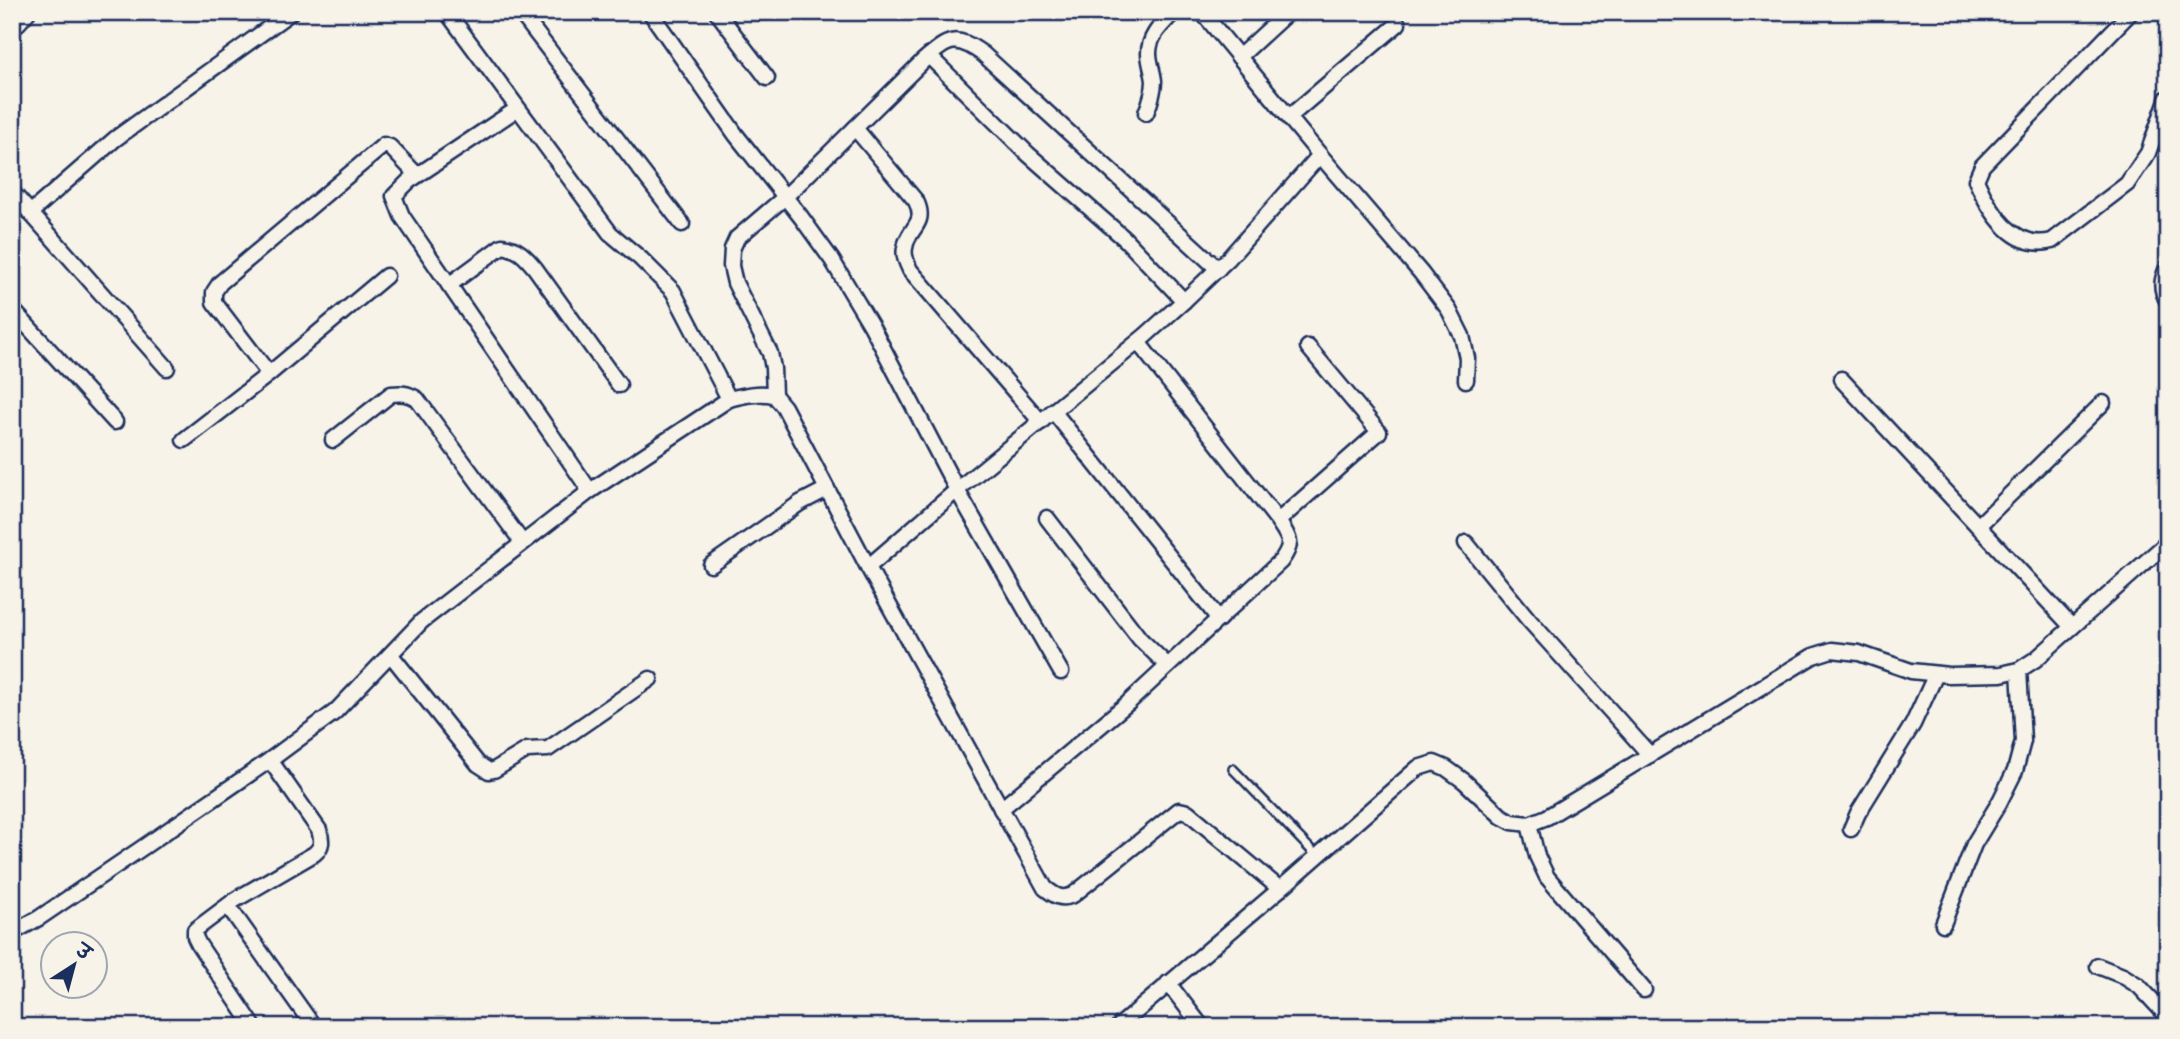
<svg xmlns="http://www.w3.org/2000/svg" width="2180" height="1039" font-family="Caveat,'Playpen Sans Deva',sans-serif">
<rect width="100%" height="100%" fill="#f7f3e8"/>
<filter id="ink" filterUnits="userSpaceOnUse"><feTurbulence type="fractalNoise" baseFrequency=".0143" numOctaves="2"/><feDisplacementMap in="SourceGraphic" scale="14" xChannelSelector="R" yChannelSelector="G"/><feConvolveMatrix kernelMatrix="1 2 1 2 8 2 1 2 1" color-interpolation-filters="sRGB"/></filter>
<g filter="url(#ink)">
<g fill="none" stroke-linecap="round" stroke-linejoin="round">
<defs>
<polyline id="lane" points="1233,769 1317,856"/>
<g id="street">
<polyline points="447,12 610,233 641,259 673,291 729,399"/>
<polyline points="520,12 682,224"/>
<polyline points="650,12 736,135 801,217 832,260 872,327 957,490 1061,672"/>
<polyline points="717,12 767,78"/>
<polyline points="1202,12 1320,155 1421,273 1449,310 1462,336 1467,358 1466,380"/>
<path d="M2131,12l-149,154 -6,14c13,30 37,71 76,61l75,-57 21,-31 20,-56"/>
<polyline points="12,30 28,12"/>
<polyline points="929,56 1028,154 1125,239 1184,301"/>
<polyline points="1239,57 1288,12"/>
<polyline points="517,109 409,181 394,196 402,216 590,491"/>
<path d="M1146,113c4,-10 8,-21 8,-32 -1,-10 -5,-19 -5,-28 0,-18 14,-29 25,-41"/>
<polyline points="1289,117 1398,24"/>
<path d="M855,128l61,73c12,24 -9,27 -11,47 -2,8 2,15 5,22l131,152"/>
<polyline points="12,192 167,368"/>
<polyline points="30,213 115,139 291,12"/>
<path d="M2168,266c-7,14 -8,23 0,36"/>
<path d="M449,285l53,-39c16,2 23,10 33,22l84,117"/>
<polyline points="12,309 115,422"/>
<polyline points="269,374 214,302 214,292 220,283 384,145 390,147 417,175"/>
<polyline points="1841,379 2072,627"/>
<path d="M774,395l-1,-27 -3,-15 -35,-70 -4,-17 1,-17 5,-11 48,-41 139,-137c25,-21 31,-26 59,-6l235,215"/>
<polyline points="1053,411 1219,619"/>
<polyline points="184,440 269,374 386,276"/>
<path d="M333,440l58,-46c11,-1 16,-1 26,5l105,143"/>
<polyline points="1047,518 1140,639 1168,666"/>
<polyline points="1278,521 1379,432 1308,347"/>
<polyline points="1978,526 2103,403"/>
<polyline points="1466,543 1528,619 1650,755"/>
<polyline points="711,565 800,503 827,489"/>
<polyline points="868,567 957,490 1145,336 1184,301 1228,259 1320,155"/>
<polyline points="391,655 478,764 489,771 494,770 527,750 548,749 650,679"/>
<path d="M1001,809l127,-106 153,-142c13,-18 9,-22 -3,-40l-140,-179"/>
<polyline points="1529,824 1537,856 1547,877 1644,990"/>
<polyline points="1851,829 1858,813 1913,724 1936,674"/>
<polyline points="228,906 314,1027"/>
<polyline points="1943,924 1974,844 1999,803 2015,771 2023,741 2019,670"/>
<path d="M12,933l27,-15 106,-72 125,-86 65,-48 87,-91 168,-130 139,-92c16,-4 29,-7 45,-4l10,12 84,160 177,321c10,8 16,12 28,7l106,-85 9,2 92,77 138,-121 16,-5 12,5 18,13 37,35 11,6 17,2 18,-7 266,-161 19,-6 27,3 52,18 38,4 52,-1 18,-4 17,-11 132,-117"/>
<polyline points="2098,966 2123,976 2139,986 2168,1017"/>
<polyline points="1168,983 1202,1027"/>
<path d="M254,1027l-55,-82 -4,-8v-7l40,-30 79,-46c9,-7 8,-14 5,-24l-49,-70"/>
<polyline points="1118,1027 1280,889"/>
</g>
</defs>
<use href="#lane" stroke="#1b2f5e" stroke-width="12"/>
<use href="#street" stroke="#1b2f5e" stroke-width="19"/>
<use href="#lane" stroke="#f7f3e8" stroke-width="7"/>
<use href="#street" stroke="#f7f3e8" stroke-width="14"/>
</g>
</g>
<rect width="2180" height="1039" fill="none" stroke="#f7f3e8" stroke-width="42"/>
<rect x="21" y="21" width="2138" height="997" fill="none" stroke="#1b2f5e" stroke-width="2.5" filter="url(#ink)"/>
<g transform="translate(74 965) rotate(36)"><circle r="33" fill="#f7f3e8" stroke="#9fa5b1" stroke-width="2"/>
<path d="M0-5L12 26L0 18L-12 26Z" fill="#1b2f5e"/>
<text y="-10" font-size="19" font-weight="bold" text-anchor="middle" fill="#1b2f5e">उ</text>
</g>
</svg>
